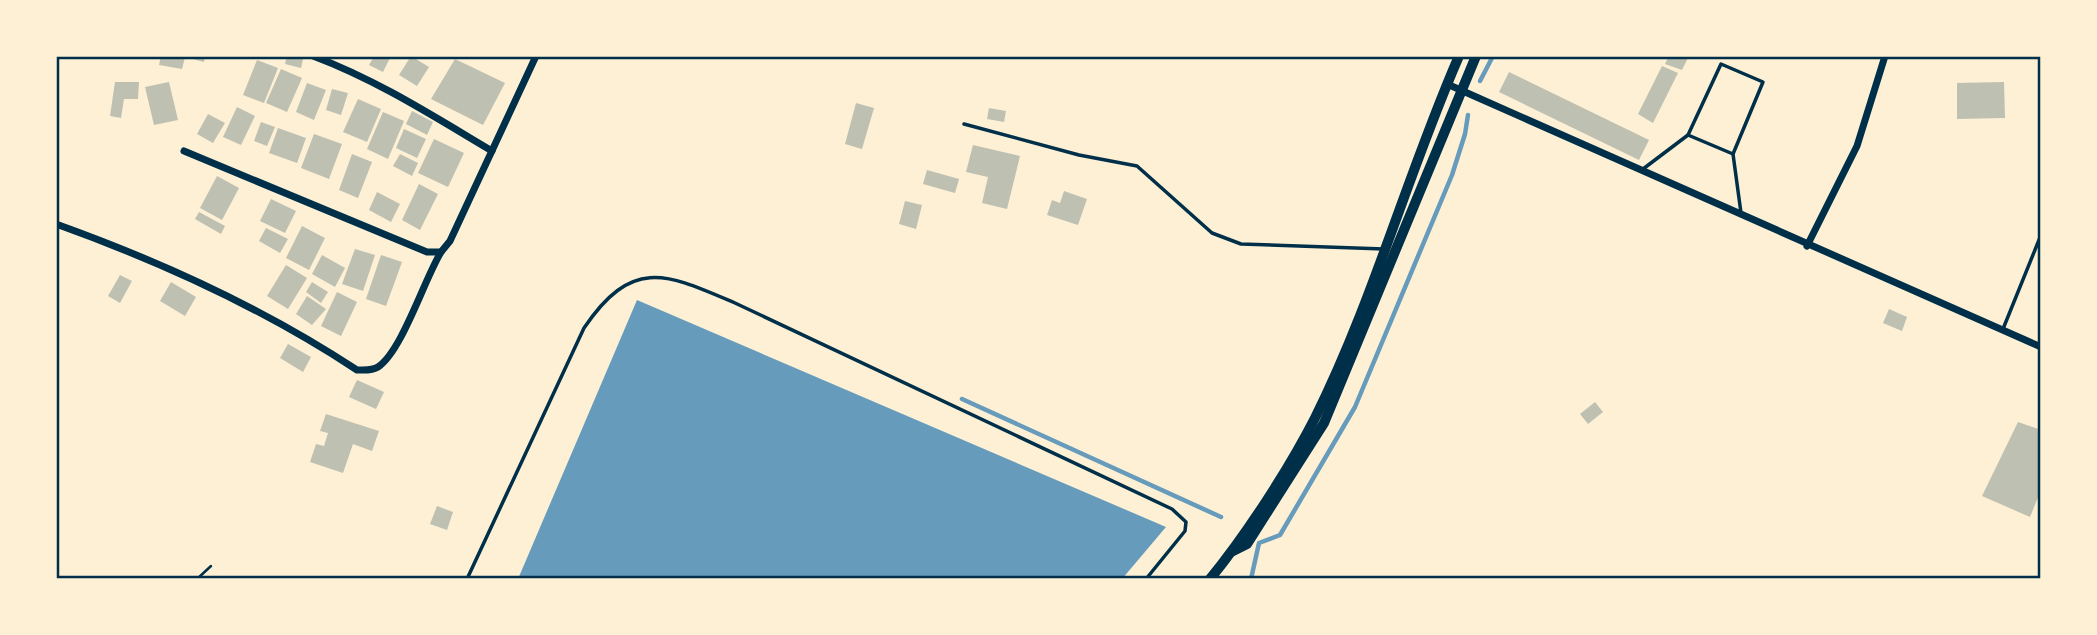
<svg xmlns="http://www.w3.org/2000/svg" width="2097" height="635" font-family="Karla,sans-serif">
<rect width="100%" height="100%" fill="#fdf0d5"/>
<polygon fill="#669bbc" points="637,300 1166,527 1122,579 518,579"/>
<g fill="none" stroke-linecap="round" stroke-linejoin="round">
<g stroke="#669bbc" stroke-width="4.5">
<polyline points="1480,81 1493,56"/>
<polyline points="962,399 1221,517"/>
<polyline points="1251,579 1259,543 1280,535 1355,407 1452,175 1465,134 1468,115"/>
</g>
</g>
<g fill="#bec0b2">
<polygon points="161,56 205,56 204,62 185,57 182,69 159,65"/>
<polygon points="287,56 303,59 301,68 285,64"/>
<polygon points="374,56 391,56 383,72 369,65"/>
<polygon points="411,56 429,67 417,86 399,75"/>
<polygon points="1669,56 1689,56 1682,70 1665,64"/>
<polygon points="455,59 505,83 483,125 431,99"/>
<polygon points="257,60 278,68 264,103 243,95"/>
<polygon points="1662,66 1678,73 1653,123 1638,114"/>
<polygon points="281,69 302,78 287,112 266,103"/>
<polygon points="1509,72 1649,140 1639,160 1499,92"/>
<polygon points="115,82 139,82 138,99 124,99 121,118 110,116"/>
<polygon points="169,82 178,120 154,125 145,87"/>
<polygon points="2004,82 2005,118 1957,119 1957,83"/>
<polygon points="307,83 326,90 314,120 296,112"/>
<polygon points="332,89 348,93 341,115 326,110"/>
<polygon points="358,99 381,109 367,142 343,132"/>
<polygon points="856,103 874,108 862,149 845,144"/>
<polygon points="237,107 255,116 241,145 223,137"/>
<polygon points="989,108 1006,111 1004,122 987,119"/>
<polygon points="412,111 433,122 427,135 406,124"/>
<polygon points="383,112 404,121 388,159 367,149"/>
<polygon points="208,114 225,123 213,143 197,134"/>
<polygon points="261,122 275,127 267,146 254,141"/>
<polygon points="278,128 306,138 297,163 269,153"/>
<polygon points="404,129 426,139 417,158 396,148"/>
<polygon points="314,134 342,144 329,179 301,168"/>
<polygon points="434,139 464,153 448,187 418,173"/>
<polygon points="973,145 1020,156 1007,209 982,203 988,177 966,172"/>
<polygon points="352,154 372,162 358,198 339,190"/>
<polygon points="400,154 418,163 412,176 393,166"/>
<polygon points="927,170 959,179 955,193 923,184"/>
<polygon points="217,176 239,188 222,220 200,208"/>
<polygon points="419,184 438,194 420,230 402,220"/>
<polygon points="1064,191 1087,199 1078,225 1047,215 1052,200 1060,203"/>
<polygon points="377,192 400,204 391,222 369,210"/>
<polygon points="271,199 296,211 285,233 260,221"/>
<polygon points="905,201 922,205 916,229 899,224"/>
<polygon points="199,212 225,226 221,234 195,219"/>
<polygon points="302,226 325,238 309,270 286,258"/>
<polygon points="266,228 288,239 280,253 259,241"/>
<polygon points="355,249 375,255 363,291 342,284"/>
<polygon points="322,255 345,268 335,287 312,274"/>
<polygon points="381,255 402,262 386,306 366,299"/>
<polygon points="286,265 307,278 288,309 267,296"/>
<polygon points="120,275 132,281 120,303 108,296"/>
<polygon points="171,282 196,297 185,316 160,301"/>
<polygon points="312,282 328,292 321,303 306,292"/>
<polygon points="337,292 357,302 341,336 321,326"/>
<polygon points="307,296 326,309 312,325 296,314"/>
<polygon points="1889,309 1907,317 1902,331 1883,323"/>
<polygon points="288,344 311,357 303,372 280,358"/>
<polygon points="357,380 384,392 376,409 349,397"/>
<polygon points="1595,402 1603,412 1588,424 1580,414"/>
<polygon points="326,414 379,431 372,451 353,444 343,473 310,462 316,444 324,446 328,433 320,431"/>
<polygon points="2018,422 2041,430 2041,490 2030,517 1982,496"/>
<polygon points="437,506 453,512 447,530 430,524"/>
</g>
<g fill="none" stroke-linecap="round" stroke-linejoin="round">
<polyline stroke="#003049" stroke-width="2.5" points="197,579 211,566"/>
<g stroke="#003049" stroke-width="3.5">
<polyline points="964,124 1079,155 1137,166 1212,233 1241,244 1384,249"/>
<polyline points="1688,135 1733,154"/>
<polyline points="1643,169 1688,135 1721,64 1763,82 1733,154 1741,213"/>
<polyline points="2003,329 2041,235"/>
<path d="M467,579l117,-251c49,-72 83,-54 151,-25l437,206 14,13 -1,9 -39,48"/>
</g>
<g stroke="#003049" stroke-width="7">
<path d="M313,56c64,24 120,60 179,95"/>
<polyline points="1447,84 2041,347"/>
<polyline points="184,151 427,252 441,252 450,241 536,56"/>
<path d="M56,224c106,38 207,84 301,146 7,0 15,1 21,-3 24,-16 46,-87 63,-115"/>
<polyline points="1807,246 1857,146 1885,56"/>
</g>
<g stroke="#003049" stroke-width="10">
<polyline points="1233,551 1247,544 1324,423 1476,56"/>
<path d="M1210,579c36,-44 79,-110 105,-161 58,-116 92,-243 144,-362"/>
</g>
</g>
<rect width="2097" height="635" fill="none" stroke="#fdf0d5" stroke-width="116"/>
<rect x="58" y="58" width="1981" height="519" fill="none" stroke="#003049" stroke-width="2.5"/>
</svg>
